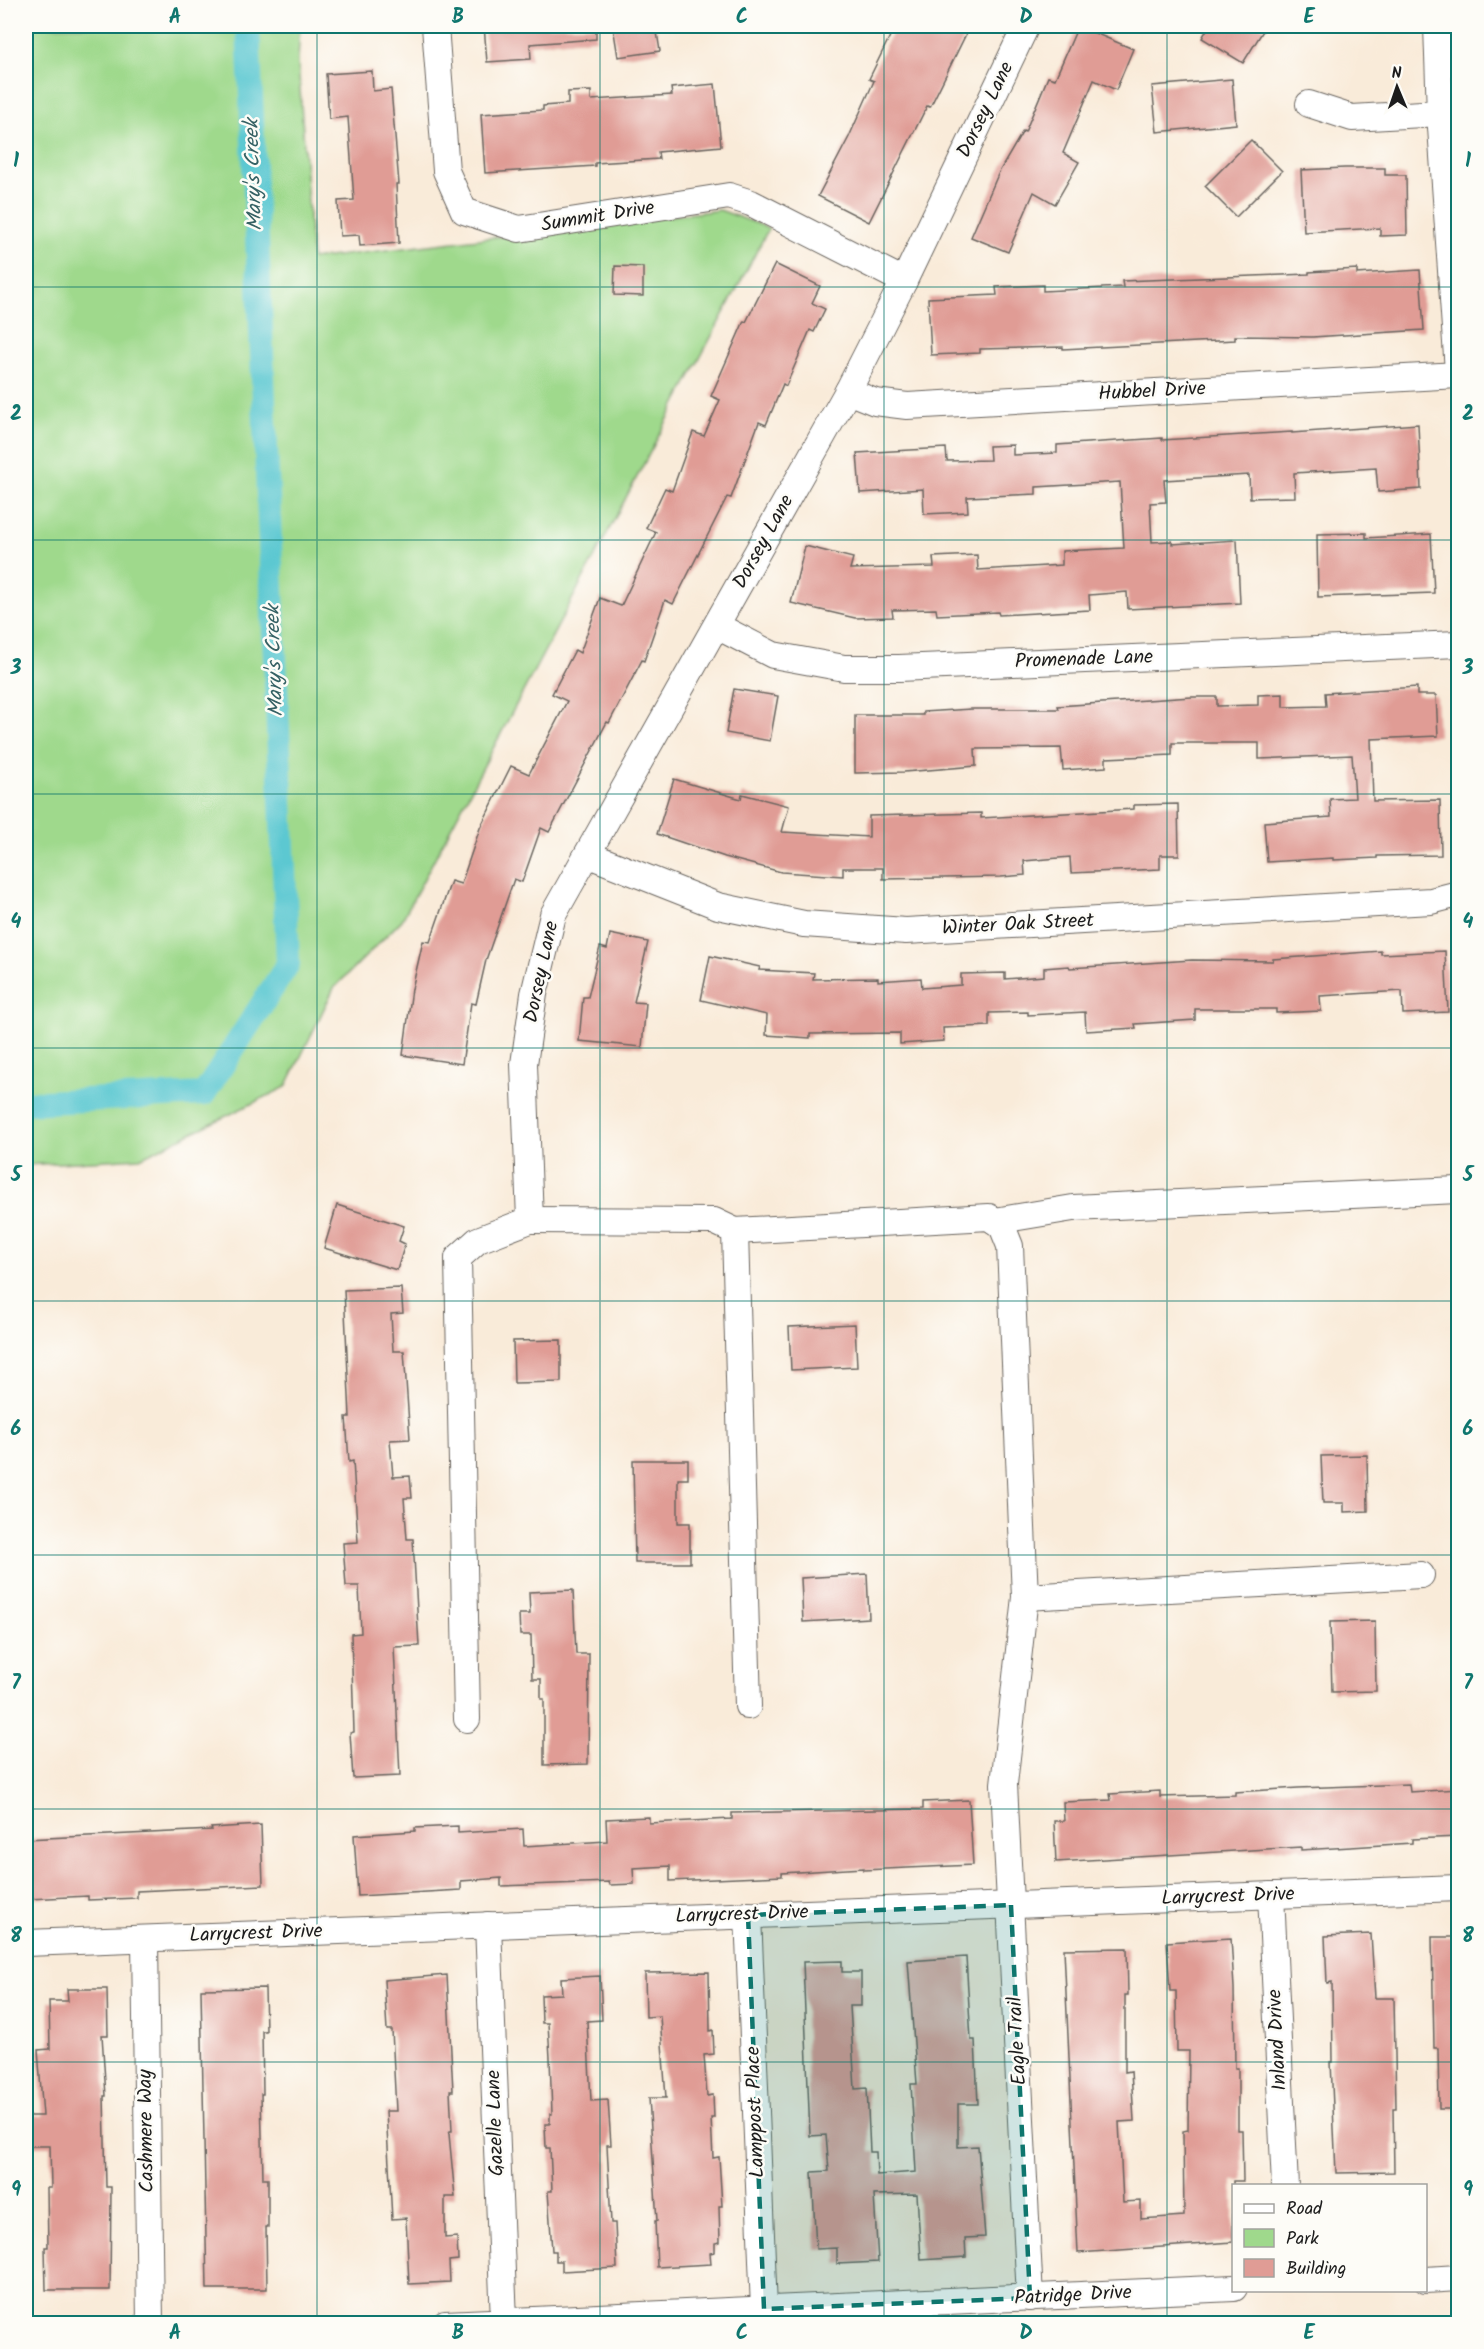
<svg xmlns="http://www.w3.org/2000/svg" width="1484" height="2349" font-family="Kalam,sans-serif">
<rect width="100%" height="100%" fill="#fdfcf7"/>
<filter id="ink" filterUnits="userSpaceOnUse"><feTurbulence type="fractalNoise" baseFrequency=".0167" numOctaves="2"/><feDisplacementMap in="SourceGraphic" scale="12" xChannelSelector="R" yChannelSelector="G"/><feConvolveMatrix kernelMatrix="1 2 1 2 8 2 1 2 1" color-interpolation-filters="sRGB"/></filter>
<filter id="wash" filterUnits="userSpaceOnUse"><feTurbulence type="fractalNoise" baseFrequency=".008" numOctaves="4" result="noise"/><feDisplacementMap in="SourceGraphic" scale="24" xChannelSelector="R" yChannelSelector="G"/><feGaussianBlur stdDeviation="1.35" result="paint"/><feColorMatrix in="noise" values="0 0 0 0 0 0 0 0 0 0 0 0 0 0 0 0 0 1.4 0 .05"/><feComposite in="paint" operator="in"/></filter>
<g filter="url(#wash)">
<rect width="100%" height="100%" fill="#f9ebd9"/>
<polygon fill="#9fd98c" stroke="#5e7a54" stroke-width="1.5" points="26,26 300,26 298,61 312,259 720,210 769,228 402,920 334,988 286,1087 140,1158 26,1165"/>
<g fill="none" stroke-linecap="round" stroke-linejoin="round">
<polyline stroke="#5bc8d1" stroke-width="24" points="26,1103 204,1094 288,964 248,26"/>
</g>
<g id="blocks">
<g fill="#e09c95">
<polygon points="484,26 596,26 596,39 530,44 531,59 487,62"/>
<polygon points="613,26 656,26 660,51 618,57"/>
<polygon points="895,26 970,26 930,107 927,106 869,222 818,196 849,137 874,81 869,79"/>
<polygon points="1078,26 1133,49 1116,90 1094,80 1063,153 1079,162 1055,204 1034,192 1008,252 971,237 999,172 1023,131 1025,132 1048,77 1055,79"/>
<polygon points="1209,26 1266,26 1243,63 1202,38"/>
<polygon points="372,71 373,91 391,89 399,184 396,184 399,243 360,246 359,235 340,236 338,201 354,200 348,117 329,119 326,74"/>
<polygon points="1232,79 1236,124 1157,132 1152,86"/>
<polygon points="715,84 721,146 658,152 659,159 595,163 595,166 485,173 481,114 543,110 543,106 568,104 568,92 591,91 591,100 672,95 671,88"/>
<polygon points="1251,140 1282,171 1236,217 1205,186"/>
<polygon points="1345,168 1385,168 1385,175 1406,175 1407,235 1380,236 1380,228 1304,232 1301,170"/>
<polygon points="775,264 820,286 812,303 825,309 814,332 810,330 786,386 783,384 766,425 759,422 731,498 727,497 673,604 665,600 644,661 642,660 609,723 607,722 549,832 541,828 522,882 514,879 486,960 476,1004 471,1003 462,1064 403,1055 412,989 423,941 430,942 451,881 461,884 480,828 511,766 529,774 567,701 552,694 575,650 580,653 600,598 621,606 656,532 646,528 665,488 672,491 693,432 704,436 720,400 711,396 744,321 746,322"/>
<polygon points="615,266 643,267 643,296 614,295"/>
<polygon points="1357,269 1357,274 1420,270 1424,330 1312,337 1235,336 1235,340 1063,349 1063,347 980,349 980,353 931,355 928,298 997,295 996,287 1043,285 1043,291 1123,287 1122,281 1309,274 1309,272"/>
<polygon points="1418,424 1421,489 1378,492 1376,468 1294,473 1295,497 1250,498 1249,475 1164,480 1166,502 1150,503 1152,542 1172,541 1172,544 1237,540 1240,603 1128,609 1127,592 1089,595 1090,610 999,615 998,612 937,615 936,609 892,610 893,617 855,618 791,603 805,546 853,558 850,569 934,567 933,557 977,555 978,570 1062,565 1062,551 1124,548 1120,482 1036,487 1036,494 967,497 968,512 924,514 923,489 860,493 857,453 946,448 947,461 990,460 989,446 1013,445 1013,455 1057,453 1057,445 1162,438 1162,440 1292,432 1292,433"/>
<polygon points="1366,533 1366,538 1431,534 1434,593 1318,597 1317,534"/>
<polygon points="1417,687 1417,695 1436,695 1438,736 1371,739 1373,801 1440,800 1441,855 1377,856 1377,858 1333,860 1333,858 1267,862 1264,822 1331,817 1330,799 1355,798 1352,755 1259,759 1259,743 1172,743 1172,755 1106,758 1106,767 1063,770 1061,748 975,749 976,766 904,772 855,773 855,715 923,715 923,712 972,709 1059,709 1058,706 1192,697 1217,697 1217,706 1258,705 1258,695 1283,694 1283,707 1326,706 1325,693"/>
<polygon points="734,689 778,696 770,741 726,733"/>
<polygon points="674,779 741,799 742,794 789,806 782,832 869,837 869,816 981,813 981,818 1134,809 1134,805 1178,804 1179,855 1160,855 1160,869 1071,873 1070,857 1024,861 1025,875 1001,877 883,879 883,868 843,868 843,876 781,872 725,857 657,834"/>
<polygon points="610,934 648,942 634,1002 646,1003 642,1047 579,1041 583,997 588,997 600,947 607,949"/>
<polygon points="1381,951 1381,954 1445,951 1448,1012 1403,1014 1402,991 1320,996 1321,1011 1276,1013 1276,1009 1195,1009 1195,1020 1135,1024 1136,1028 1086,1031 1085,1012 1028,1015 1028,1012 989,1013 989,1026 943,1028 944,1041 900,1044 900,1033 810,1034 810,1038 766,1035 767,1015 701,1000 710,956 760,967 759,970 814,973 813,979 878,978 878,981 921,978 922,988 961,985 961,974 1005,973 1005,979 1044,976 1044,968 1069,966 1070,968 1192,960 1273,961 1273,959"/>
<polygon points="337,1205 404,1226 399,1241 405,1244 397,1270 324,1248"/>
<polygon points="401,1288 403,1313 391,1314 393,1351 404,1351 410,1439 390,1440 393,1477 410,1476 412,1498 404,1498 407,1539 413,1539 419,1646 394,1647 400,1776 353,1778 350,1733 354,1732 351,1634 361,1633 359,1586 346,1586 343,1543 358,1542 353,1461 349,1462 346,1417 350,1417 344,1290"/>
<polygon points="855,1324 857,1367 791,1370 789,1327"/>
<polygon points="561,1340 561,1382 514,1383 513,1341"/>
<polygon points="1367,1455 1368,1511 1344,1512 1344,1503 1323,1503 1321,1456"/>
<polygon points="633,1460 688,1460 688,1479 678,1479 678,1523 690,1523 690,1563 635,1563"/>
<polygon points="867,1574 869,1618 803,1622 801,1578"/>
<polygon points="573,1590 576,1654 589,1654 588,1764 544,1765 544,1699 541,1699 541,1679 532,1679 531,1635 520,1635 519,1614 530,1614 529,1592"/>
<polygon points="1375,1621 1376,1691 1332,1692 1330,1622"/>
<polygon points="1409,1784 1410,1792 1458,1789 1458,1837 1412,1839 1412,1843 1351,1847 1301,1850 1301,1847 1056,1862 1054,1821 1064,1821 1063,1802 1111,1800 1110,1794 1160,1791 1160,1797 1235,1795 1235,1792 1298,1788"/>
<polygon points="969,1800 973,1865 863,1870 863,1868 782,1873 782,1876 670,1881 670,1866 633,1868 634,1884 610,1885 609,1882 501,1886 501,1878 461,1881 461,1890 358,1896 354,1835 415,1831 415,1828 458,1826 458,1833 523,1829 524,1846 607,1841 606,1819 649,1817 649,1823 732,1819 732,1813 923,1809 923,1802"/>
<polygon points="261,1825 263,1885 137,1891 137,1898 88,1900 88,1896 29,1899 26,1839 212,1830 211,1828"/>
<polygon points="1371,1934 1375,1998 1394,1998 1396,2108 1393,2108 1394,2172 1336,2173 1331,2062 1333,2062 1332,1982 1327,1983 1325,1936"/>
<polygon points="1432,1937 1458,1937 1458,2109 1439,2109 1438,2048 1434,2048"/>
<polygon points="1231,1938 1234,1988 1235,2068 1238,2068 1238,2130 1242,2130 1243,2181 1233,2181 1233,2242 1078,2253 1064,1949 1127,1948 1128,1995 1125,1995 1125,2072 1131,2071 1134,2121 1119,2122 1123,2202 1141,2201 1141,2219 1184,2216 1183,2131 1188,2130 1189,2051 1177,2051 1176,1991 1170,1991 1167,1942"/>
<polygon points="966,1957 971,2040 975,2040 978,2104 958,2104 958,2147 978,2146 985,2237 965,2238 966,2257 921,2260 917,2194 874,2195 878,2262 837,2264 837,2248 816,2249 812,2172 829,2171 826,2135 810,2136 803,1962 842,1961 842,1972 861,1972 861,2006 850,2006 855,2089 867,2088 870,2152 876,2152 877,2175 916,2172 911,2084 917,2084 908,1961"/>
<polygon points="709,1972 710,2031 713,2030 714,2054 704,2055 707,2096 713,2095 714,2118 711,2118 713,2158 719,2157 722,2206 719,2206 720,2242 715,2243 715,2252 710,2253 711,2264 657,2267 655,2221 657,2221 649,2098 666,2098 660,2016 646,2017 645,1973"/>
<polygon points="447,1975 453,2091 450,2091 452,2131 450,2131 449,2134 455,2197 445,2197 445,2238 457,2237 458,2260 449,2261 450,2282 409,2284 406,2218 392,2219 386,2111 396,2111 392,2030 387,2030 384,1980"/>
<polygon points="600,1976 602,2020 587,2021 591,2101 608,2100 611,2145 607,2145 611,2223 615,2223 617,2268 562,2271 562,2261 556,2261 556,2251 552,2251 548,2191 552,2191 550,2148 546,2148 545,2124 550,2124 550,2114 552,2114 550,2058 548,2023 542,2023 541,1995 562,1994 561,1978"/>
<polygon points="265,1988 266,2031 262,2031 263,2094 261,2094 263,2179 268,2179 268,2227 266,2227 267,2289 207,2289 201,1989"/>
<polygon points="67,1989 107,1989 108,2035 102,2035 106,2096 104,2096 106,2187 111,2187 110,2290 46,2290 45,2247 48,2247 47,2188 51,2188 50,2146 28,2146 28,2116 43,2116 38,2050 50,2049 49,2001 68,2001"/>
</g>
</g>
</g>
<g filter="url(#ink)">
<use href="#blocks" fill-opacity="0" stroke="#69645e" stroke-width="1.5"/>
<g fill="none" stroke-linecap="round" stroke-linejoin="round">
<defs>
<g id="minor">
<polyline points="435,26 446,171 464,211 519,229 729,196 751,203 904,281"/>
<polyline points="1437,26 1440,113 1458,371"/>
<polyline points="1309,104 1352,118 1440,113"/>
<polyline points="848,391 875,402 907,406 1458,375"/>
<polyline points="717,626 773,655 844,668 899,668 1458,644"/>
<polyline points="589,855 718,906 804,924 906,931 1431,901 1458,894"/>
<polyline points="530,1220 714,1221 735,1231 748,1706"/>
<polyline points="995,1221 1073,1208 1458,1190"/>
<polyline points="735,1231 989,1217 1002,1226 1010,1246 1025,1597 1004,1784 1030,2298"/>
<polyline points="1025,1597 1421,1575"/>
<polyline points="467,1719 458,1258 478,1240 530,1220 524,1064 534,994 553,915 848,391 904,281 1026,26"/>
<polyline points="1271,1895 1285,2186"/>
<polyline points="748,1915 764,2309"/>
<polyline points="488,1925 504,2321"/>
<polyline points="145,1939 150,2324"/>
<polyline points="26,1943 1458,1888"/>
<polyline points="1426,2280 1458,2278"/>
<polyline points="445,2324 1234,2288"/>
</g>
</defs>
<use href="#minor" stroke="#69645e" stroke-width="28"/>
<use href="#minor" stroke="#fff" stroke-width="26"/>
</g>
</g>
<path fill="#0f766e" fill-opacity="0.2" stroke="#0f766e" stroke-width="4.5" stroke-dasharray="12 8" stroke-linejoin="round" d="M1011,1905l19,393 -266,11 -16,-394z"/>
<path fill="none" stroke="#0f766e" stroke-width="1.5" stroke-opacity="0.55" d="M317,26v2298M600,26v2298M884,26v2298M1167,26v2298M26,287h1432M26,540h1432M26,794h1432M26,1048h1432M26,1301h1432M26,1555h1432M26,1809h1432M26,2062h1432"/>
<g text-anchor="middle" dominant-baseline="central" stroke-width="5" stroke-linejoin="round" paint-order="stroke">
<g font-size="20" fill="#1c1c1c" stroke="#fdfcf7">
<text transform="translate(986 110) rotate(-64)">Dorsey Lane</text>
<text transform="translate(598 217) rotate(-9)">Summit Drive</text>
<text transform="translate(1152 392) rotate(-3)">Hubbel Drive</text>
<text transform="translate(764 542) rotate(-61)">Dorsey Lane</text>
<text transform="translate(1084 660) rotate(-2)">Promenade Lane</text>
<text transform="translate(1018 925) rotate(-3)">Winter Oak Street</text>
<text transform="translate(542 972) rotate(-78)">Dorsey Lane</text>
<text transform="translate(1228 1897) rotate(-2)">Larrycrest Drive</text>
<text transform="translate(742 1915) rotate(-2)">Larrycrest Drive</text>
<text transform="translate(256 1934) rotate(-2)">Larrycrest Drive</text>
<text transform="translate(1278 2040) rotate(-93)">Inland Drive</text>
<text transform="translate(1018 2041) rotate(-93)">Eagle Trail</text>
<text transform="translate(756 2112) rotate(-92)">Lamppost Place</text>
<text transform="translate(496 2123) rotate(-92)">Gazelle Lane</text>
<text transform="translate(147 2131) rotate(-91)">Cashmere Way</text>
<text transform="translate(1073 2296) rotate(-3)">Patridge Drive</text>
</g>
<g font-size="21" font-style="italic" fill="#356164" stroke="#fdfcf7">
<text transform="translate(254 175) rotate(-92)">Mary's Creek</text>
<text transform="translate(275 661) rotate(-92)">Mary's Creek</text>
</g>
</g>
<rect width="1484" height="2349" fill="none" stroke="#fdfcf7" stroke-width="66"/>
<rect x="1232" y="2184" width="195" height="108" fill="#fdfcf7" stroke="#a3a29f" stroke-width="1.5"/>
<rect x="1244" y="2204" width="30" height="9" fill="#ffffff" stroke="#a3a29f" stroke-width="1.5"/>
<text x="1286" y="2214" font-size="18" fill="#1c1c1c">Road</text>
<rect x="1244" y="2229" width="30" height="18" fill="#9fd98c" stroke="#a3a29f" stroke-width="1.5"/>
<text x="1286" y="2244" font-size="18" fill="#1c1c1c">Park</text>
<rect x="1244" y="2259" width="30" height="18" fill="#e09c95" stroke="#a3a29f" stroke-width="1.5"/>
<text x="1286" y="2274" font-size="18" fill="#1c1c1c">Building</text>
<g transform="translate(1397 87) rotate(358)" stroke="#fdfcf7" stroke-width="4.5" paint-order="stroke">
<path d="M0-4.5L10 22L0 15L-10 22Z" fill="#1c1c1c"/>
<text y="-9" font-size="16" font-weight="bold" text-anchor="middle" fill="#1c1c1c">N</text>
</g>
<rect x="33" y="33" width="1418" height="2283" fill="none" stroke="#0f766e" stroke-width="2"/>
<g font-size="20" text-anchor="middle" font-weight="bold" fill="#0f766e">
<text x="175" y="23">A</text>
<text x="458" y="23">B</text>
<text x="742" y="23">C</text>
<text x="1026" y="23">D</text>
<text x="1309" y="23">E</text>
<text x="16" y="167">1</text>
<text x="1468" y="167">1</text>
<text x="16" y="420">2</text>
<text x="1468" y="420">2</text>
<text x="16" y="674">3</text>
<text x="1468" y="674">3</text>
<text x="16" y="928">4</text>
<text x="1468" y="928">4</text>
<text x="16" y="1181">5</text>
<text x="1468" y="1181">5</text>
<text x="16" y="1435">6</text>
<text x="1468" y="1435">6</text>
<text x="16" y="1689">7</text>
<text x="1468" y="1689">7</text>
<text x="16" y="1942">8</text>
<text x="1468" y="1942">8</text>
<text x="16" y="2196">9</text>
<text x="1468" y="2196">9</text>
<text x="175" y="2339">A</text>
<text x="458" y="2339">B</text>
<text x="742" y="2339">C</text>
<text x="1026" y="2339">D</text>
<text x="1309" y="2339">E</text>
</g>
</svg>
